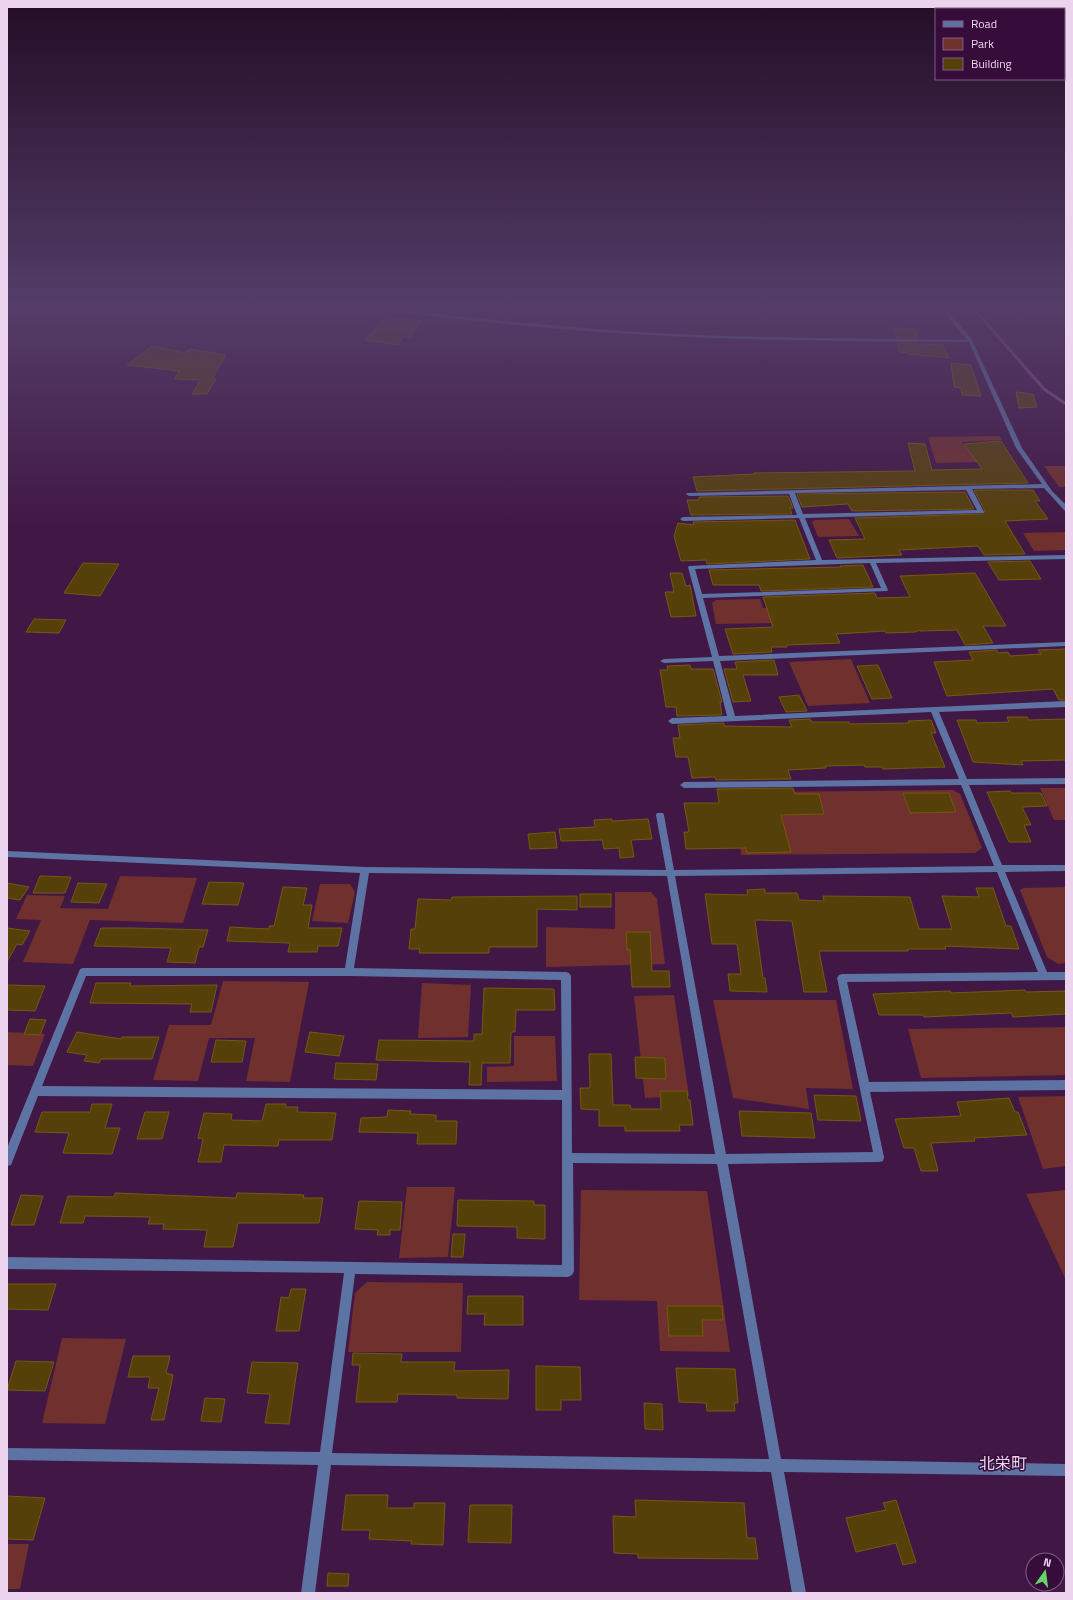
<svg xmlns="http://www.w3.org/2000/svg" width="1073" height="1600" font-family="'Titillium Web','Noto Sans JP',sans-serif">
<rect width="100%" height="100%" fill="#411845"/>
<g fill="#70302d">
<polygon points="999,436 1002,440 962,442 967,449 977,449 987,462 936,463 928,437"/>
<polygon points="1044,466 1066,466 1066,487 1059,487"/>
<polygon points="849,519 859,536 818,537 812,522 815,520"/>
<polygon points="1066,532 1066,550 1034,551 1023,533"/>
<polygon points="760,599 763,608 775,608 778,623 716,624 712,603 716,600"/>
<polygon points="851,659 870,703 808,706 789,662"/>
<polygon points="1040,788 1066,788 1066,820 1054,820"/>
<polygon points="953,790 960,794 982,848 975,853 741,855 739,826 763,792"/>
<polygon points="120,876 197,878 183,923 90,920 73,964 23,962 41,920 16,919 27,895 65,896 60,908 108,909"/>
<polygon points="320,884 350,884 355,892 348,923 312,921"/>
<polygon points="1066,887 1066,963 1058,964 1047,957 1020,890 1024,888"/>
<polygon points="615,892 651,892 657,899 665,964 546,967 546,927 615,929"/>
<polygon points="223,981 309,982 290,1082 246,1081 255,1038 209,1038 198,1081 153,1080 169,1025 211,1025"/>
<polygon points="422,983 471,985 468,1037 418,1038"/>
<polygon points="674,995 689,1096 645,1098 634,996"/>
<polygon points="713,1000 836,1000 853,1089 806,1088 809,1109 733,1098"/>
<polygon points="1066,1027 1066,1075 921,1078 908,1029"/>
<polygon points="7,1032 45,1034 33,1066 7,1065"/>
<polygon points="514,1036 555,1036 557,1081 487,1082 487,1067 514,1066"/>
<polygon points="1066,1096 1066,1166 1043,1169 1018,1097"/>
<polygon points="407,1187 455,1187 448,1257 399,1258"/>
<polygon points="581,1190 707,1191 730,1352 660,1351 657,1301 579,1300"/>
<polygon points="1066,1190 1066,1280 1026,1194"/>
<polygon points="367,1282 463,1283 461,1352 348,1352 355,1293"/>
<polygon points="62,1338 126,1339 105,1424 42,1423"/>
<polygon points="7,1544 29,1544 20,1589 7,1589"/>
</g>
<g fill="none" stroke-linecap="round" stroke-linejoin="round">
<polyline stroke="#854c8a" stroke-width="3" points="972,304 973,308 1044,389 1066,404"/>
</g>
<g fill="#56400a" stroke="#755810">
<polygon points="389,319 422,321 410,338 403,337 398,345 365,340 382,321 388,321"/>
<polygon points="894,328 915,329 918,338 896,338"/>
<polygon points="898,343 943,345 949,358 908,354 908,353 900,352"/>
<polygon points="152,346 185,353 190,349 226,355 212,379 216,379 207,394 192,394 200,380 175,379 179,371 127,365"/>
<polygon points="951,363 971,365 981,396 962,395 961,388 954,387"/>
<polygon points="1016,392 1033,394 1037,407 1019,408"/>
<polygon points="1001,441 1028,483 697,491 693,477 754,474 754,473 915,471 908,443 925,444 932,470 982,469 964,444"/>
<polygon points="974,490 1033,490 1040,501 1035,501 1048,519 1005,521 1025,554 984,555 978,546 899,550 902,555 837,558 829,540 865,539 855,518 983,514 985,511"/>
<polygon points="965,492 974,509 852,511 848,504 802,507 797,494"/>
<polygon points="788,496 793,508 790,508 792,514 691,515 687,500 699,500 699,497"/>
<polygon points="795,520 810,559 707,564 706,560 681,561 674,536 678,523 694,525 693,522"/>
<polygon points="1030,561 1041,579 999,580 988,562"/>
<polygon points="83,563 119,564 100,596 64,593"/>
<polygon points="863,565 873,587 761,591 759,585 713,585 709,570 841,567 840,566"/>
<polygon points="670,573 682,573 686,586 690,585 696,616 671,617 665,592 674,592"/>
<polygon points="975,573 1006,626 983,626 993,643 965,645 957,630 920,631 920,630 915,632 886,633 885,631 836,634 840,643 787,645 787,647 771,647 772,652 733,654 725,629 773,627 763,597 875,593 877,598 910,597 900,576"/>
<polygon points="34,619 66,620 59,633 26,632"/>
<polygon points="1066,649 1066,700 1059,700 1053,689 947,696 934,662 973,660 969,652 997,650 998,653 1008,652 1010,656 1041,654 1038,650"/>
<polygon points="774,660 778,675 743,675 751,701 733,702 724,669 737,669 735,662"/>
<polygon points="690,665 691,669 713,669 722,702 720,702 722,715 677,716 676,707 666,707 660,670 668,670 667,666"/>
<polygon points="878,665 892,698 872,699 857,666"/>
<polygon points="799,695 807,711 786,712 779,697"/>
<polygon points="1007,717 1027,717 1029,720 1066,719 1066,760 1021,761 1023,765 973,762 957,720 976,720 977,723 1009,722"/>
<polygon points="810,719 812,722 849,722 850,724 909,723 908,721 931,720 936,733 931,733 945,767 883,769 882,767 865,767 864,765 825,766 826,768 788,770 791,779 716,780 715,777 692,778 688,757 676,757 673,738 680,738 678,725 724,723 724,726 792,727 789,720"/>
<polygon points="793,788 795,794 819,794 824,814 781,815 791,852 747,853 746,848 686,849 684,832 689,832 684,803 719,803 717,789"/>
<polygon points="1010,791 1011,793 1041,793 1047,806 1022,807 1031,825 1024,825 1031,842 1009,842 987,792"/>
<polygon points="903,793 949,793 956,812 910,813"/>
<polygon points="612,819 612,821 648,819 652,839 631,840 634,857 620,858 619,848 604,849 602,840 561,841 559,829 595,827 594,820"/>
<polygon points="555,832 557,848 530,849 528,834"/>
<polygon points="40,876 71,877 65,893 33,893"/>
<polygon points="209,882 244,883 238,905 202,904"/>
<polygon points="7,883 29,887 20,900 7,898"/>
<polygon points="78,883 107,884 99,903 71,902"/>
<polygon points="283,887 307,888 303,905 312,905 308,928 342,928 338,946 318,946 317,952 288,952 290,943 227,941 230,927 269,929 269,926 274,926"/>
<polygon points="976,888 993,888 1006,926 1011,926 1019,949 945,946 946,949 908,949 908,951 819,951 827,992 804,992 792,921 757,920 755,921 763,978 765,978 767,992 730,991 728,974 741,974 737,944 712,944 705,894 748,895 747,890 765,889 765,893 797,893 799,900 824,901 823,896 910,897 919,929 952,929 942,896 979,897"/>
<rect x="580" y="894" width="31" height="13"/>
<polygon points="577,896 577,910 537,909 537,947 489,947 489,953 419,953 420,949 409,949 411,929 415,929 418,899 451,900 452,897"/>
<polygon points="7,928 30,931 22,945 17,944 7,962"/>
<polygon points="101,928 134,928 208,930 203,947 199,947 195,963 167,962 171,948 94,946"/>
<polygon points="626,932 650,932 652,971 669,971 670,987 632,987 630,950 627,950"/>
<polygon points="96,983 131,983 130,986 217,985 211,1012 190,1012 192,1004 90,1003"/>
<polygon points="7,985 45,986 35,1011 7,1010"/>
<polygon points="484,988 554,989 555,1010 516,1010 515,1032 511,1032 510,1063 482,1063 481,1085 469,1085 470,1062 376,1060 379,1040 474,1041 474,1034 482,1034"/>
<polygon points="1025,990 1026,992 1066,991 1066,1014 1013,1017 1011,1013 924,1017 923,1015 879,1015 873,994 950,991 951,993"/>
<polygon points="30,1019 46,1020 40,1035 24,1034"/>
<polygon points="77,1032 121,1039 122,1037 159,1037 152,1059 101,1059 99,1063 84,1061 87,1055 67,1052"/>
<polygon points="310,1032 344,1036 339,1056 305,1052"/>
<polygon points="216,1040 246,1041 242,1062 211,1062"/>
<polygon points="589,1054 611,1054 613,1105 630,1105 631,1109 661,1109 660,1091 687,1091 688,1100 690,1100 693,1125 679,1125 680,1131 625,1131 625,1126 599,1126 599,1110 581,1109 580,1088 590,1088"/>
<polygon points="635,1057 665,1058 666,1079 636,1078"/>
<polygon points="336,1063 378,1064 376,1080 334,1079"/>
<polygon points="814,1095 856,1096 861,1121 818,1120"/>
<polygon points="1009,1098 1015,1112 1018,1112 1027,1135 974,1138 975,1141 931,1143 938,1171 921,1171 914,1148 904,1148 895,1119 961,1116 957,1102"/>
<polygon points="92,1104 112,1104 105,1128 120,1128 112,1154 63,1153 69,1133 35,1132 42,1112 90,1112"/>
<polygon points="266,1104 286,1104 285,1107 298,1107 297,1112 336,1113 332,1140 279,1140 278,1146 224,1145 221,1162 198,1162 203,1139 198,1138 204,1113 232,1114 231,1120 262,1121"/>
<polygon points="388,1110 411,1111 410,1114 436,1115 436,1121 457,1121 456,1144 417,1144 418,1133 359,1132 361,1118 387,1117"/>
<polygon points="739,1111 811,1113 815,1138 742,1136"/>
<polygon points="145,1112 169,1112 162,1139 137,1139"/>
<polygon points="115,1193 236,1198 237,1193 280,1194 304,1195 303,1198 323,1198 319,1223 238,1223 233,1247 204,1247 207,1230 163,1229 164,1224 148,1224 150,1217 85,1216 83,1223 60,1223 68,1196 114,1197"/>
<polygon points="21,1195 43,1196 34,1225 11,1225"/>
<polygon points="458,1200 534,1201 534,1205 545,1205 545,1239 517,1238 517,1227 457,1226"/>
<polygon points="359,1201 402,1202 400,1230 390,1230 390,1235 377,1235 378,1230 355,1229"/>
<polygon points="453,1234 465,1234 463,1257 451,1257"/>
<polygon points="7,1284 56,1284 48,1310 7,1309"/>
<polygon points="291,1289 306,1289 299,1331 276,1331 281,1297 289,1298"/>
<polygon points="468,1296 523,1296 523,1325 484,1325 485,1314 467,1314"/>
<polygon points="667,1306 722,1306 723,1320 702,1320 703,1336 669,1336"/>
<polygon points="353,1353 402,1354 401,1362 455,1362 454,1371 509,1370 508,1399 457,1398 457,1395 398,1394 397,1402 356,1402 360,1365 352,1365"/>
<polygon points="133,1356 170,1356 166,1373 173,1375 164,1420 151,1420 159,1388 148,1388 150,1377 128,1377"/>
<polygon points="16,1361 54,1362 45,1391 7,1390"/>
<polygon points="252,1362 298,1363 289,1424 265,1423 270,1394 247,1393"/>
<polygon points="536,1366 580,1367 581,1400 561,1400 561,1410 536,1410"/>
<polygon points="676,1368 735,1369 738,1403 734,1403 735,1411 707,1411 706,1403 679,1402"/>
<polygon points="205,1398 225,1399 221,1422 201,1421"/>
<polygon points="644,1403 662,1404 663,1430 645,1429"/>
<polygon points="346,1495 388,1495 387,1508 414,1508 414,1503 445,1503 443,1545 411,1544 412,1541 369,1539 370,1530 342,1530"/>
<polygon points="7,1496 45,1498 33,1540 7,1539"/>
<polygon points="635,1500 744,1503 747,1538 755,1538 758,1559 638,1558 638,1554 614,1553 613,1516 636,1517"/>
<polygon points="896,1500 916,1562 903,1565 896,1543 856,1552 846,1518 886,1510 883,1503"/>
<polygon points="470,1505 512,1505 511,1543 468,1542"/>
<polygon points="328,1573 349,1574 348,1586 327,1586"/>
</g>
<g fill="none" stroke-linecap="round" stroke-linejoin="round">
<path fill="#5c73a3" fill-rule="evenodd" d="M335,304h14l83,9 7,-9h4l-7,10c79,8 159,16 238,20 98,4 196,5 293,6l-30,-36h4l30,34 51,110 30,43 14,14v6l-2,-1 -20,-22 -72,1 12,23 -1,1 -178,5 17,42 244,-5v4l-190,4 12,27 -1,1 -184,7 16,58 347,-14v4l-346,15 15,55 331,-15v6l-127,5 28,67 99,-1v6l-97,1 33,80h64v6l-61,1 42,100h19v8l-219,2 22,100 197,-2v10l-196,2 14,65 -1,4 -4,1 -151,2 53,295 285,5v12l-282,-4 22,121h-14l-21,-121 -440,-7 -16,128h-14l17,-128 -311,-5v-12l313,4 24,-179 -337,-4v-12l555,8v-165l-524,-4 -27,69 -4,1v-18l73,-179 3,-1h262l15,-95 -353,-16v-6l358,16 301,3 -10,-55 1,-2h6l1,2 10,55 320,-4 -33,-81 -277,3 -4,-3 4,-3 275,-3 -28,-67 -259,12 -4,-3 4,-3 55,-2 -14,-55 -49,2 -4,-2 4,-2 48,-2 -24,-90 1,-1 127,-6 -17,-42 -116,3 -3,-2 3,-2 114,-2 -8,-21 -100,2 -3,-2 1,-1 355,-9 -26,-36 -47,-106c-113,-1 -225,-1 -338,-8 -98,-6 -196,-17 -294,-29zM966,490l11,20 -174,4 -8,-21zM870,563l11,25 -179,6 -7,-25zM997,872l41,100 -196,2 -3,1 -2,3 36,174 -147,2 -51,-278zM369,873l298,3 48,278 -143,-1 -1,-177 -2,-3 -3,-1 -212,-4zM86,976h263l212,4 1,110 -520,-4zM573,1163l144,1 52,295 -437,-6 23,-179 213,3 4,-2 2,-4z"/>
</g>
<linearGradient id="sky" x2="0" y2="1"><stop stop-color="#240d26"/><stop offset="0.58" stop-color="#543d68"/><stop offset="1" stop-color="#543d68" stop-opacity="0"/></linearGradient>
<rect width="1073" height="528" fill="url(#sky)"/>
<g text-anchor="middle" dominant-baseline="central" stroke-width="3" stroke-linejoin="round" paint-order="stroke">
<g font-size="16" fill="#ecd3ee" stroke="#360d3a">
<text x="1003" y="1463">北栄町</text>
</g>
</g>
<rect width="1073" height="1600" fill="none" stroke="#ecd3ee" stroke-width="16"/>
<rect x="935" y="8" width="130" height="72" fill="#360d3a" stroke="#7f5c82"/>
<rect x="943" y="21" width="20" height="6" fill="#5c73a3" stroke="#7f5c82"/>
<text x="971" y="28" font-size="12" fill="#ecd3ee">Road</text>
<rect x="943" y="38" width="20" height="12" fill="#70302d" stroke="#7f5c82"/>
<text x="971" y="48" font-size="12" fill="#ecd3ee">Park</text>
<rect x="943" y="58" width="20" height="12" fill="#56400a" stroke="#7f5c82"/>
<text x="971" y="68" font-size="12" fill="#ecd3ee">Building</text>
<g transform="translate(1045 1572) rotate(14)"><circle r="19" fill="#360d3a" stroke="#7f5c82"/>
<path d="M0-3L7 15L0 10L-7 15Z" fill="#64d468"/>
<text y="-6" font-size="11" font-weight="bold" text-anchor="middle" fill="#ecd3ee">N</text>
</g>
</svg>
